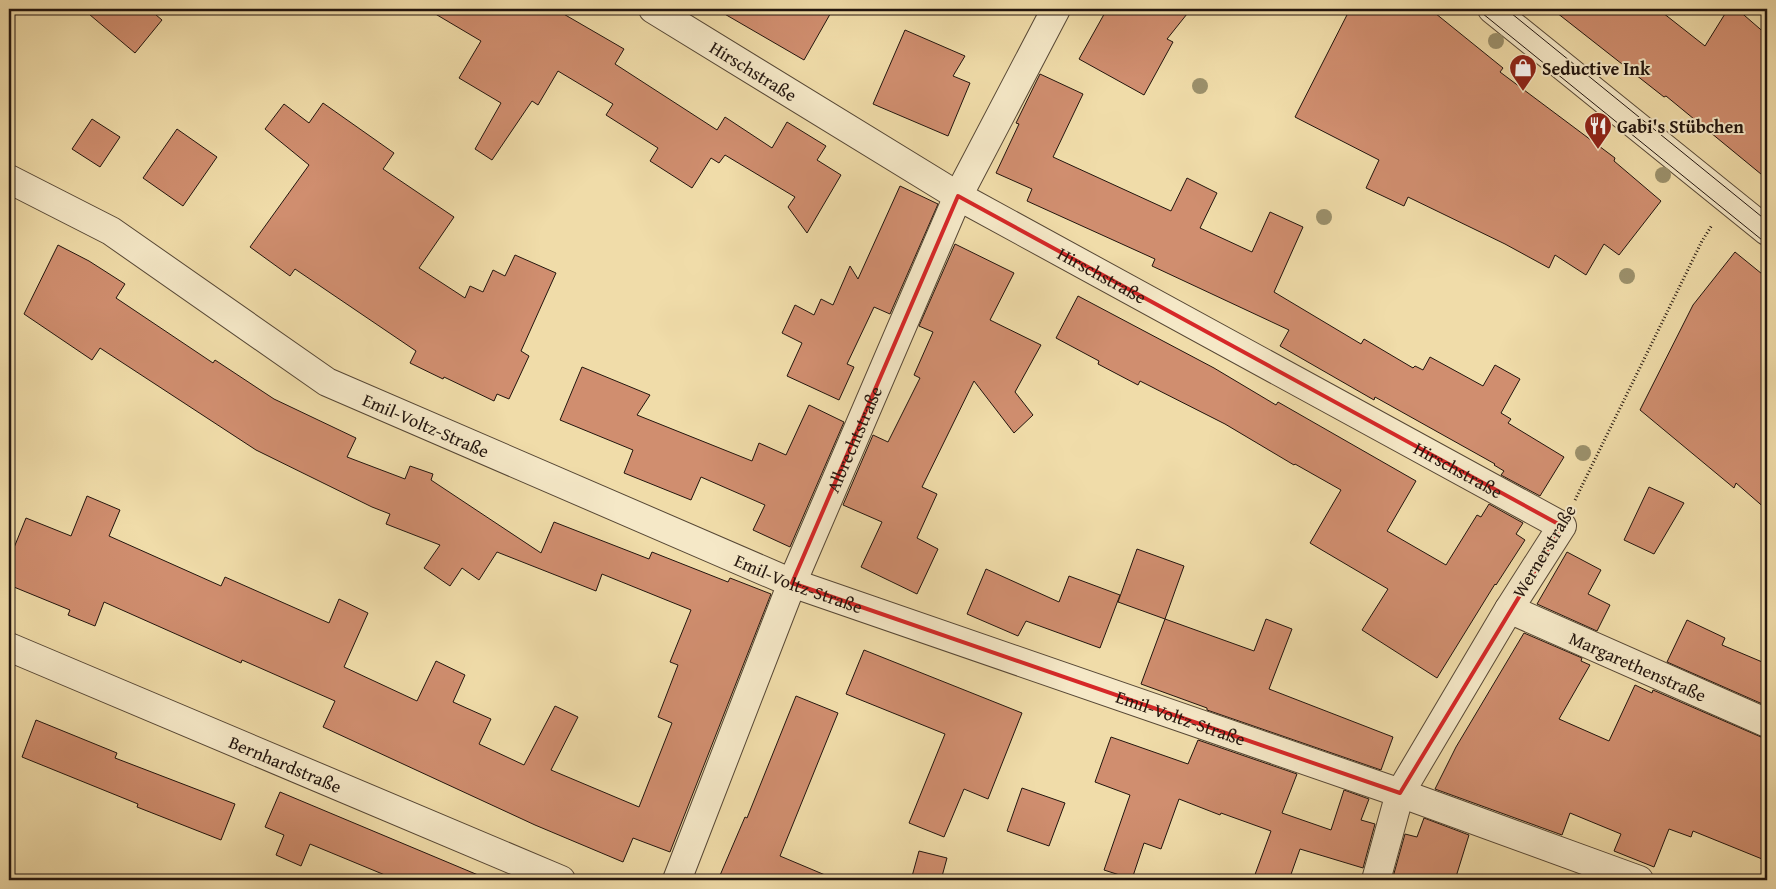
<svg xmlns="http://www.w3.org/2000/svg" width="1776" height="889" font-family="'Gentium Book Plus',serif">
<rect width="100%" height="100%" fill="#f0dca9"/>
<filter id="stains"><feTurbulence type="fractalNoise" baseFrequency=".004" numOctaves="4"/><feColorMatrix values="0 0 0 0 .2 0 0 0 0 .09 0 0 0 0 .02 0 0 0 .5 -.17"/></filter>
<radialGradient id="worn" r=".72"><stop offset=".6" stop-color="#630" stop-opacity="0"/><stop offset="1" stop-color="#630" stop-opacity=".3"/></radialGradient>
<g fill="#d08e6f" stroke="#22150e">
<polygon points="83,9 149,9 162,20 135,53"/>
<polygon points="427,9 555,9 624,49 615,64 717,130 725,117 772,148 787,122 826,146 817,160 841,175 807,233 788,207 795,197 725,155 719,163 711,158 692,188 650,161 658,148 606,115 613,104 558,71 538,105 532,101 492,160 475,149 501,103 459,78 481,41"/>
<polygon points="716,9 833,9 804,60"/>
<polygon points="1107,9 1191,9 1167,39 1173,42 1144,95 1079,59"/>
<polygon points="1350,9 1430,9 1503,68 1500,72 1615,158 1614,161 1661,201 1619,255 1604,244 1586,275 1555,255 1549,268 1505,244 1408,197 1404,206 1366,188 1379,160 1295,117"/>
<polygon points="1552,9 1658,9 1705,46 1728,9 1737,9 1767,35 1767,179 1666,96 1664,97"/>
<polygon points="905,30 965,56 953,76 970,83 948,136 873,104"/>
<polygon points="1040,74 1083,94 1053,157 1171,211 1187,178 1217,193 1200,228 1252,252 1270,212 1303,227 1274,292 1361,344 1364,339 1413,368 1415,366 1423,370 1430,357 1483,386 1495,365 1520,379 1501,413 1511,419 1508,423 1564,457 1540,496 1501,475 1504,471 1494,465 1495,464 1375,397 1374,400 1280,346 1289,330 1152,266 1155,259 1027,201 1032,189 996,173 1019,124 1016,123"/>
<polygon points="323,103 394,153 383,169 454,217 419,268 465,298 470,286 483,292 493,270 505,276 515,255 556,273 521,351 529,356 509,399 497,394 494,401 444,377 443,379 410,363 416,351 295,269 290,276 250,247 309,165 265,129 284,104 309,123"/>
<polygon points="92,119 120,137 100,167 72,149"/>
<polygon points="177,129 217,157 183,206 143,178"/>
<polygon points="900,186 938,204 890,314 874,307 847,364 854,367 839,400 787,376 802,343 782,333 795,305 814,315 821,299 833,305 850,266 858,279"/>
<polygon points="955,244 1014,273 990,320 1041,345 1015,392 1033,415 1014,433 974,381 922,487 937,494 917,538 938,549 917,594 861,567 882,522 843,505 873,435 888,442 920,378 914,375 933,332 919,326"/>
<polygon points="58,245 89,261 125,284 116,298 213,363 215,360 274,399 356,438 347,457 405,479 410,466 433,474 431,480 541,553 554,522 649,559 652,552 728,582 730,578 771,594 670,852 633,838 623,862 535,825 323,727 335,701 242,660 241,663 104,602 95,626 68,615 70,610 9,585 9,560 26,518 71,536 87,496 120,510 109,536 221,586 225,577 329,623 339,599 368,613 344,667 417,701 436,661 465,675 453,702 491,719 479,744 524,765 555,706 578,717 551,770 639,807 672,723 658,717 678,665 670,662 691,610 602,574 596,591 497,552 479,580 462,568 450,586 424,568 440,545 386,524 390,514 372,507 256,450 100,348 92,360 24,314"/>
<polygon points="1735,252 1767,278 1767,510 1736,483 1734,488 1640,410 1693,305"/>
<polygon points="1078,296 1214,368 1276,405 1278,402 1416,481 1387,531 1446,565 1477,515 1481,517 1489,504 1523,523 1516,534 1525,540 1496,585 1495,584 1437,678 1362,630 1388,589 1310,543 1341,490 1295,464 1294,465 1225,424 1140,381 1138,385 1098,364 1099,361 1056,338"/>
<polygon points="582,367 650,395 637,415 752,461 759,443 786,455 809,405 844,422 790,547 753,530 765,505 701,477 691,500 624,473 633,450 560,420"/>
<polygon points="1649,487 1684,503 1654,554 1624,540"/>
<polygon points="1137,549 1184,566 1165,619 1118,602"/>
<polygon points="1567,552 1601,570 1588,594 1610,605 1597,631 1537,604"/>
<polygon points="986,569 1059,602 1069,576 1120,595 1100,648 1026,621 1018,636 967,614"/>
<polygon points="1165,619 1254,651 1266,619 1292,629 1269,689 1393,737 1381,770 1207,710 1207,708 1141,684"/>
<polygon points="1687,620 1725,638 1722,645 1767,664 1767,706 1667,662"/>
<polygon points="1524,633 1582,658 1581,661 1590,665 1559,719 1609,741 1635,685 1652,693 1653,690 1761,737 1767,738 1767,861 1693,831 1691,837 1669,829 1654,867 1614,851 1621,834 1570,813 1562,835 1435,789 1456,747"/>
<polygon points="864,650 1022,713 988,799 964,789 944,837 909,823 945,734 846,694"/>
<polygon points="796,696 838,713 780,856 837,880 718,880 745,817 747,818"/>
<polygon points="36,720 117,753 115,758 235,804 221,840 137,807 138,804 22,757"/>
<polygon points="1111,737 1188,764 1198,740 1297,774 1282,813 1331,830 1344,790 1369,799 1361,820 1375,824 1363,868 1300,849 1289,880 1253,880 1271,831 1221,813 1220,815 1179,799 1161,849 1144,843 1132,879 1104,870 1130,795 1095,782"/>
<polygon points="1022,788 1065,803 1049,846 1007,831"/>
<polygon points="280,792 490,880 397,880 310,844 301,866 276,855 284,835 265,827"/>
<polygon points="1424,818 1469,835 1455,880 1402,880 1393,877 1405,834 1417,837"/>
<polygon points="919,851 947,858 941,880 911,880"/>
</g>
<g fill="none" stroke-linecap="round" stroke-linejoin="round">
<defs>
<g id="minor">
<path id="s1" d="M653,9l305,187 604,330 -53,83 -109,184 -24,87"/>
<path id="s2" d="M9,179l102,52 216,151 465,201 608,210 239,87"/>
<path id="s3" d="M1509,609l258,114"/>
<path id="s4" d="M9,647l552,233"/>
<path id="s5" d="M677,880l115,-297 166,-387 98,-187"/>
</g>
<polyline id="tertiary" points="1492,9 1767,231"/>
</defs>
<use href="#minor" stroke="#564735" stroke-width="30"/>
<use href="#tertiary" stroke="#564735" stroke-width="30"/>
<polyline stroke="#22150e" stroke-width="3" stroke-dasharray="1 2.5" stroke-linecap="butt" points="1575,500 1702,241 1712,225"/>
<use href="#minor" stroke="#f5e8c7" stroke-width="28"/>
<use href="#tertiary" stroke="#f5e8c7" stroke-width="28"/>
<g stroke="#22150e" stroke-width="1">
<polyline points="1477,9 1767,244"/>
<polyline points="1506,9 1767,221"/>
</g>
</g>
<g fill="#9b906b">
<circle cx="1496" cy="41" r="8"/>
<circle cx="1200" cy="86" r="8"/>
<circle cx="1602" cy="127" r="8"/>
<circle cx="1663" cy="175" r="8"/>
<circle cx="1324" cy="217" r="8"/>
<circle cx="1627" cy="276" r="8"/>
<circle cx="1583" cy="453" r="8"/>
</g>
<path fill="none" stroke="#d62828" stroke-width="4" stroke-linejoin="round" d="M958,196l604,330 -162,267 -608,-210z"/>
<defs>
<symbol id="shop-pin" viewBox="-11 -11 22 30"><path d="M0 17L-7.5 6A9.5 9.5 0 1 1 7.5 6Z" fill="#8f2418" stroke="#f5e8c7"/><path d="M-5-2.5h2.3a2.7 3.5 0 0 1 5.4 0H5L5.5 6h-11ZM-1.5-2.5h3a1.5 2.3 0 0 0-3 0Z" fill="#fff"/></symbol>
<symbol id="restaurant-pin" viewBox="-11 -11 22 30"><path d="M0 17L-7.5 6A9.5 9.5 0 1 1 7.5 6Z" fill="#8f2418" stroke="#f5e8c7"/><path d="M-5-6h1v4h1v-4h1v4h1v-4h1v5L-1.5 .5V6h-2V.5L-5-1ZM5-6V6H3V1.5H1.5Q1.5-4 5-6Z" fill="#fff"/></symbol>
</defs>
<g fill-rule="evenodd">
<use href="#shop-pin" x="1507" y="52" width="32" height="43"/>
<use href="#restaurant-pin" x="1582" y="110" width="32" height="43"/>
</g>
<g text-anchor="middle" dominant-baseline="central" stroke-width="4" stroke-linejoin="round" paint-order="stroke">
<g font-size="18" font-weight="bold" fill="#22150e" stroke="#f5e8c7" text-anchor="start">
<text x="1542" y="68">Seductive Ink</text>
<text x="1617" y="126">Gabi's Stübchen</text>
</g>
<g font-size="18" fill="#22150e" stroke="#f5e8c7">
<text stroke="none"><textPath href="#s1" startOffset="118">Hirschstraße</textPath></text>
<text stroke="none"><textPath href="#s1" startOffset="522">Hirschstraße</textPath></text>
<text stroke="none"><textPath href="#s2" startOffset="486">Emil-Voltz-Straße</textPath></text>
<text stroke="none"><textPath href="#s5" startOffset="475">Albrechtstraße</textPath></text>
<text stroke="none"><textPath href="#s1" startOffset="928">Hirschstraße</textPath></text>
<text transform="translate(1544 551) rotate(-59)">Wernerstraße</text>
<text stroke="none"><textPath href="#s2" startOffset="891">Emil-Voltz-Straße</textPath></text>
<text stroke="none"><textPath href="#s3" startOffset="141">Margarethenstraße</textPath></text>
<text stroke="none"><textPath href="#s2" startOffset="1296">Emil-Voltz-Straße</textPath></text>
<text stroke="none"><textPath href="#s4" startOffset="300">Bernhardstraße</textPath></text>
</g>
</g>
<rect width="1776" height="889" fill="none" stroke="#f0dca9" stroke-width="30"/>
<rect x="10" y="10" width="1756" height="869" fill="none" stroke="#22150e" stroke-width="2.5"/>
<rect x="15" y="15" width="1746" height="859" fill="none" stroke="#22150e"/>
<rect width="100%" height="100%" filter="url(#stains)"/>
<rect width="100%" height="100%" fill="url(#worn)"/>
</svg>
